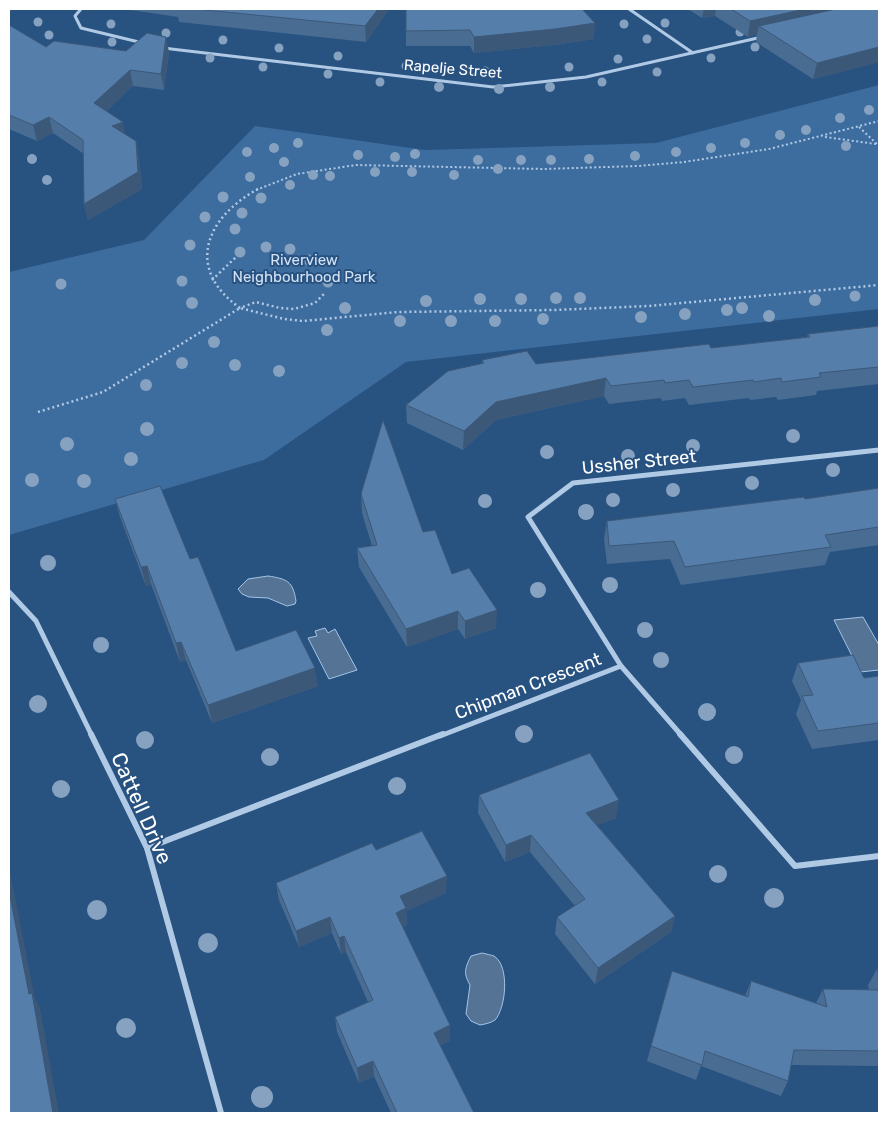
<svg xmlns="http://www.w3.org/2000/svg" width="888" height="1122" font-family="Rubik,sans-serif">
<rect width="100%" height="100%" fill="#285280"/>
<polygon fill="#3d6c9e" points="879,85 879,309 406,362 264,460 9,535 9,272 144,240 255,126 425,150 656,143"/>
<g fill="#557394" stroke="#a4c5e6">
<path d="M268,576c19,3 25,5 28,25l-1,3 -8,2 -19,-8 -19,-1 -7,-3 -4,-5 10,-10z"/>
<polygon points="863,617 879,645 879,670 860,672 834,620"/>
<polygon points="325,628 328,633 335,629 357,670 329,679 308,638 317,636 315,631"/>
<path d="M482,953c4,1 9,2 12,3 16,10 12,52 1,64 -4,3 -10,4 -15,5l-9,-4 -5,-7 4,-29c-7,-12 -5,-17 1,-29z"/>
</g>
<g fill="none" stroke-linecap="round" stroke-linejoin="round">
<g stroke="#b0cae6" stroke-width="2" stroke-dasharray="2 2.5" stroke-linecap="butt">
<polyline points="859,127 879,146"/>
<polyline points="825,137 876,144"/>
<polyline points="256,190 297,174 356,165 544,169 638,166 684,162 769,149 879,121"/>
</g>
<g stroke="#b0cae6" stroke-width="2.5" stroke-dasharray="2 3" stroke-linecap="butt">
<path d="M258,189c-53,29 -73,80 -18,119l16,-6 24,6 14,1 21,-6 9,-9"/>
<polyline points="212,280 236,257"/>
<polyline points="38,412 103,392 240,308 284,319 303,321 398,312 554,310 649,306 879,285"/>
</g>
<g stroke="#b0cae6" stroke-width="3">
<polyline points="81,9 75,16 81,28 143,43"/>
<polyline points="629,9 693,53"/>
<polyline points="163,48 493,87 586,77 762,37"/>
</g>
<g stroke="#b0cae6" stroke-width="5">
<polyline points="9,592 36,621 92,736"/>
<polyline points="440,736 621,666"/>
<polyline points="682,736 621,666 528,517 573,483 879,450"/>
</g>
<g stroke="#b0cae6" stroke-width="6">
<polyline points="91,734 147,848 221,1113"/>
<polyline points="680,734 795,866 879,856"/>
<polyline points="147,848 443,734"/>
</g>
</g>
<g fill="#86a2c0">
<circle cx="38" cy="22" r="4.5"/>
<circle cx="665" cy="23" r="4.5"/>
<circle cx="111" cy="24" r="4.5"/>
<circle cx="624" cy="24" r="4.5"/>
<circle cx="740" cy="32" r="4.5"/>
<circle cx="166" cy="33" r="4.5"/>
<circle cx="49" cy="35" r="4.5"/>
<circle cx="647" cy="39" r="4.5"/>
<circle cx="223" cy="40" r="4.5"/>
<circle cx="112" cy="42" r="4.5"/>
<circle cx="755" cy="47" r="4.5"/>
<circle cx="279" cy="48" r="4.5"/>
<circle cx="338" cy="56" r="4.5"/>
<circle cx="210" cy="58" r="4.5"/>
<circle cx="711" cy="58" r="4.5"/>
<circle cx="618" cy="59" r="4.5"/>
<circle cx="406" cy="66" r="4.5"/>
<circle cx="263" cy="67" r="4.5"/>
<circle cx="569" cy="67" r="4.5"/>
<circle cx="485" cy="71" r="4.5"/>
<circle cx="657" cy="72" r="4.5"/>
<circle cx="328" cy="74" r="4.5"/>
<circle cx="380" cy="82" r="4.5"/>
<circle cx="602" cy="82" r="4.5"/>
<circle cx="439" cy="87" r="5"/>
<circle cx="550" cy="87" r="5"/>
<circle cx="499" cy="89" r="5"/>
<circle cx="869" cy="110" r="5"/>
<circle cx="840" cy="118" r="5"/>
<circle cx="806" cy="130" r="5"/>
<circle cx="780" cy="135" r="5"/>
<circle cx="298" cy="143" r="5"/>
<circle cx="745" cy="143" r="5"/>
<circle cx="846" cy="146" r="5"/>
<circle cx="274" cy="148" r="5"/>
<circle cx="711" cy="148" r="5"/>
<circle cx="247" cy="152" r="5"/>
<circle cx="676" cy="152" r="5"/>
<circle cx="415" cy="154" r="5"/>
<circle cx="358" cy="155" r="5"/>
<circle cx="635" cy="156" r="5"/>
<circle cx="395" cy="157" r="5"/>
<circle cx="32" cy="159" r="5"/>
<circle cx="589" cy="159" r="5"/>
<circle cx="478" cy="160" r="5"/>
<circle cx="521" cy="160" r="5"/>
<circle cx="551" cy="160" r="5"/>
<circle cx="284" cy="162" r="5"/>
<circle cx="498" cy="169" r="5"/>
<circle cx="375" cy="172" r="5"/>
<circle cx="412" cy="172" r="5"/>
<circle cx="313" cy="175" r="5"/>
<circle cx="454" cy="175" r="5"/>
<circle cx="330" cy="176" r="5"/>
<circle cx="250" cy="177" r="5"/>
<circle cx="47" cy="180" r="5"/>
<circle cx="290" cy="185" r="5"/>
<circle cx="223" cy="197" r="5.5"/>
<circle cx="261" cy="198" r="5.5"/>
<circle cx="242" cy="213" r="5.5"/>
<circle cx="205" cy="217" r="5.5"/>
<circle cx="235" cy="229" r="5.5"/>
<circle cx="190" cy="245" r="5.5"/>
<circle cx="266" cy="247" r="5.5"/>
<circle cx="290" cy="249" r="5.5"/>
<circle cx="240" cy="252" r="5.5"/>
<circle cx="309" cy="260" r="5.5"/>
<circle cx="182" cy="281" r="5.5"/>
<circle cx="328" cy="282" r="5.5"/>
<circle cx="61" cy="284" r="5.5"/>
<circle cx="855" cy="296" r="5.5"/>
<circle cx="556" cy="298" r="6"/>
<circle cx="580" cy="298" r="6"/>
<circle cx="480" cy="299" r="6"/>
<circle cx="521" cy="299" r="6"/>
<circle cx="815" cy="300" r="6"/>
<circle cx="426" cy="301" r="6"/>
<circle cx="192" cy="303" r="6"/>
<circle cx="345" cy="308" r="6"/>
<circle cx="742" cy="308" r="6"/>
<circle cx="727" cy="310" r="6"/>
<circle cx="685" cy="314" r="6"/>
<circle cx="769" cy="316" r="6"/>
<circle cx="641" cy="317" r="6"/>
<circle cx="543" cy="319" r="6"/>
<circle cx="400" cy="321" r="6"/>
<circle cx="451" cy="321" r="6"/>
<circle cx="495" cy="321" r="6"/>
<circle cx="327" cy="330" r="6"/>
<circle cx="214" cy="342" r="6"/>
<circle cx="182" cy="363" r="6"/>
<circle cx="235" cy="365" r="6"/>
<circle cx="279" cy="371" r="6"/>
<circle cx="146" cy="385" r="6"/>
<circle cx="147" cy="429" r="7"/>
<circle cx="793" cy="436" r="7"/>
<circle cx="67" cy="444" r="7"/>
<circle cx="693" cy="446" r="7"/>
<circle cx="547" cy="452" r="7"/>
<circle cx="628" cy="456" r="7"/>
<circle cx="131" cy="459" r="7"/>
<circle cx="833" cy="470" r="7"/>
<circle cx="32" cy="480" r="7"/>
<circle cx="84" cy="481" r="7"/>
<circle cx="752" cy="483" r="7"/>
<circle cx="673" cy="490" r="7"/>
<circle cx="613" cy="500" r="7"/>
<circle cx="485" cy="501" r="7"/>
<circle cx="586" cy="512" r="8"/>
<circle cx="48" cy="563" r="8"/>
<circle cx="610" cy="585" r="8"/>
<circle cx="538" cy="590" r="8"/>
<circle cx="645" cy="630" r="8"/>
<circle cx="101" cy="645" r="8"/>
<circle cx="661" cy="660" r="8"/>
<circle cx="38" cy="704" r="9"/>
<circle cx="707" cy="712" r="9"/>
<circle cx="524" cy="734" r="9"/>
<circle cx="145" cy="740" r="9"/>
<circle cx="734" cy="755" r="9"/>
<circle cx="270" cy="757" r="9"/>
<circle cx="397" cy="786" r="9"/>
<circle cx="61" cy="789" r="9"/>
<circle cx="718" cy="874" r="9"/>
<circle cx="774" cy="898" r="10"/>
<circle cx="97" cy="910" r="10"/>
<circle cx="208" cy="943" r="10"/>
<circle cx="126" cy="1028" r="10"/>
<circle cx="262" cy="1097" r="11"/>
</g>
<g fill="#496c93">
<polygon points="124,9 123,9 389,9 366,42 179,22 178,17"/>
<polygon points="406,9 594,39 554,45 474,53 470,46 406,46"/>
<polygon points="688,9 879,9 879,62 813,79 756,42 757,34 748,37 715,16 702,18"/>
<polygon points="9,25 46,47 126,51 169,52 164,90 133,86 106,111 126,135 136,141 139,158 142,189 88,220 84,204 84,154 53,133 37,141 9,129"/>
<polygon points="879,326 879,384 817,391 816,395 778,400 776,397 750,400 749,398 689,405 685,398 662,401 661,398 609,404 604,396 496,420 463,450 407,423 406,405 482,363 482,360 536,364 711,348 807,337 808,334"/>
<polygon points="879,488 879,545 830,552 825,565 681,585 670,559 607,564 604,539 607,521 805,499"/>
<polygon points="361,494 423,532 452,574 496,628 465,639 458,629 407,647 359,567 357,548 372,546 362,513"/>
<polygon points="115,499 190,559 236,651 318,686 212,723 186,660 180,662 151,584 146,586 120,517"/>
<polygon points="798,663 864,678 879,676 879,740 812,749 796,714 801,700 792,681"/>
<polygon points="479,795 616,818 597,825 675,916 671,932 595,984 555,934 557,917 575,906 530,852 505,862 478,813"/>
<polygon points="376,850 446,893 406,911 407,925 403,927 450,1025 450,1041 440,1045 474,1113 391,1113 374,1076 359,1083 337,1032 335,1017 368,1002 346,952 341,954 332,933 299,947 279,900 276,883"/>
<polygon points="877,969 879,969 879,1066 791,1065 788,1081 781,1096 701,1066 696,1080 647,1061 667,987 745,996 751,981 816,1003 823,989 869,990 868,985"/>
</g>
<g fill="#3c5878">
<polygon points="9,9 12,9 9,15"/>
<polygon points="378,9 389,9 366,42 365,26"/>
<polygon points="704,9 716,9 715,16 702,18"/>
<polygon points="805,9 862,9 759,26 757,34 748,37 750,21"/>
<polygon points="595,23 594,39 554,45 474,53 474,37"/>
<polygon points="166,37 169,52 164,90 161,74"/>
<polygon points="879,47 879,62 813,79 817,63"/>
<polygon points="130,70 133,86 97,119 94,103"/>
<polygon points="49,117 53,133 37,141 33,125"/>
<polygon points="123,122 126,138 112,126"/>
<polygon points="136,141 139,158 142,189 88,220 84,204"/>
<polygon points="606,378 604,396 496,420 463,450 464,431 496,402"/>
<polygon points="147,566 151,584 146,586 141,567"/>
<polygon points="497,610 496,628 465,639 465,621"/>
<polygon points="458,611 458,629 407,647 406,629"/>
<polygon points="181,642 186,660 180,662 176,643"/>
<polygon points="315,668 318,686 212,723 208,705"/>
<polygon points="619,800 616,818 584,831 586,813"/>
<polygon points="531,835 530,852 505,862 506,845"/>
<polygon points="9,867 35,999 40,1008 59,1113 53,1113 9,891"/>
<polygon points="447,876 446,893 406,911 407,925 397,929 396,913 400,896"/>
<polygon points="675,916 671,932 595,984 598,968"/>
<polygon points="330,917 332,933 299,947 296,931"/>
<polygon points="344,936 346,952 341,954 339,938"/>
<polygon points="450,1025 450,1041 434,1048 434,1033"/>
<polygon points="373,1061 374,1076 359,1083 357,1068"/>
</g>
<g fill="#557eab" stroke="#3c5878">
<polygon points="195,9 378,9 365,26"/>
<polygon points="406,9 582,9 595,23 555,29 474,37 470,30 406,31"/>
<polygon points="731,9 805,9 750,21"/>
<polygon points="836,9 879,9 879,47 817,63 759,26"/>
<polygon points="9,25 46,47 54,41 126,51 147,33 166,37 161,74 130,70 94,103 123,122 112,126 136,141 138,172 84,204 83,140 49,117 33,125 9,115"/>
<polygon points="879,326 879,367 819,373 821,377 782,382 781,378 754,382 753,380 693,387 689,380 665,383 664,380 611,386 606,378 496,402 464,431 406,405 448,371 484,363 482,360 527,351 536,364 709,344 711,348 810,337 808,334"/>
<polygon points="383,420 423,532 435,530 452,574 469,568 497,610 465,621 458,611 406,629 357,548 377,545 361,494"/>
<polygon points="160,486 190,559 198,557 236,651 296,630 315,668 208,705 181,642 176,643 147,566 141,567 115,499"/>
<polygon points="879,488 879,527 825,535 831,547 685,567 674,541 609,546 607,521 804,497 805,499"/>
<polygon points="853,655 864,678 879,676 879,723 818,731 802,696 813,695 798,663"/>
<polygon points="590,753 619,800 586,813 675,916 598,968 557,917 585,899 531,835 506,845 479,795"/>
<polygon points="422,831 447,876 400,896 406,908 396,913 450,1025 434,1033 474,1113 397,1113 373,1061 357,1068 335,1017 373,1000 344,936 339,938 330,917 296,931 276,883 372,843 376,850"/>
<polygon points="9,891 29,994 32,993 53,1113 9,1113"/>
<polygon points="877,969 879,969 879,978"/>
<polygon points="672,971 748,997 751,981 827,1007 823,989 879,990 879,1051 794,1050 788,1081 705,1051 702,1065 651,1046"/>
</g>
<g text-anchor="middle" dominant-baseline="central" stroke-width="4" stroke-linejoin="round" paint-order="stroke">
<g font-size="15" fill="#fff" stroke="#285280">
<text transform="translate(453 69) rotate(5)">Rapelje Street</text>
</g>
<g font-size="15" fill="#d3e3f5" stroke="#285280">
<text x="304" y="260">Riverview<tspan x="304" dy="17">Neighbourhood Park</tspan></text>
</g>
<g font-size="18" fill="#fff" stroke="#285280">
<text transform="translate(639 462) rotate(-6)">Ussher Street</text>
<text transform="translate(528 686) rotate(-21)">Chipman Crescent</text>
</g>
<g font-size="21" fill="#fff" stroke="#285280">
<text transform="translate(142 808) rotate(66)">Cattell Drive</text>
</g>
</g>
<rect width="888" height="1122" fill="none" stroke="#ffffff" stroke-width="20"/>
</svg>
